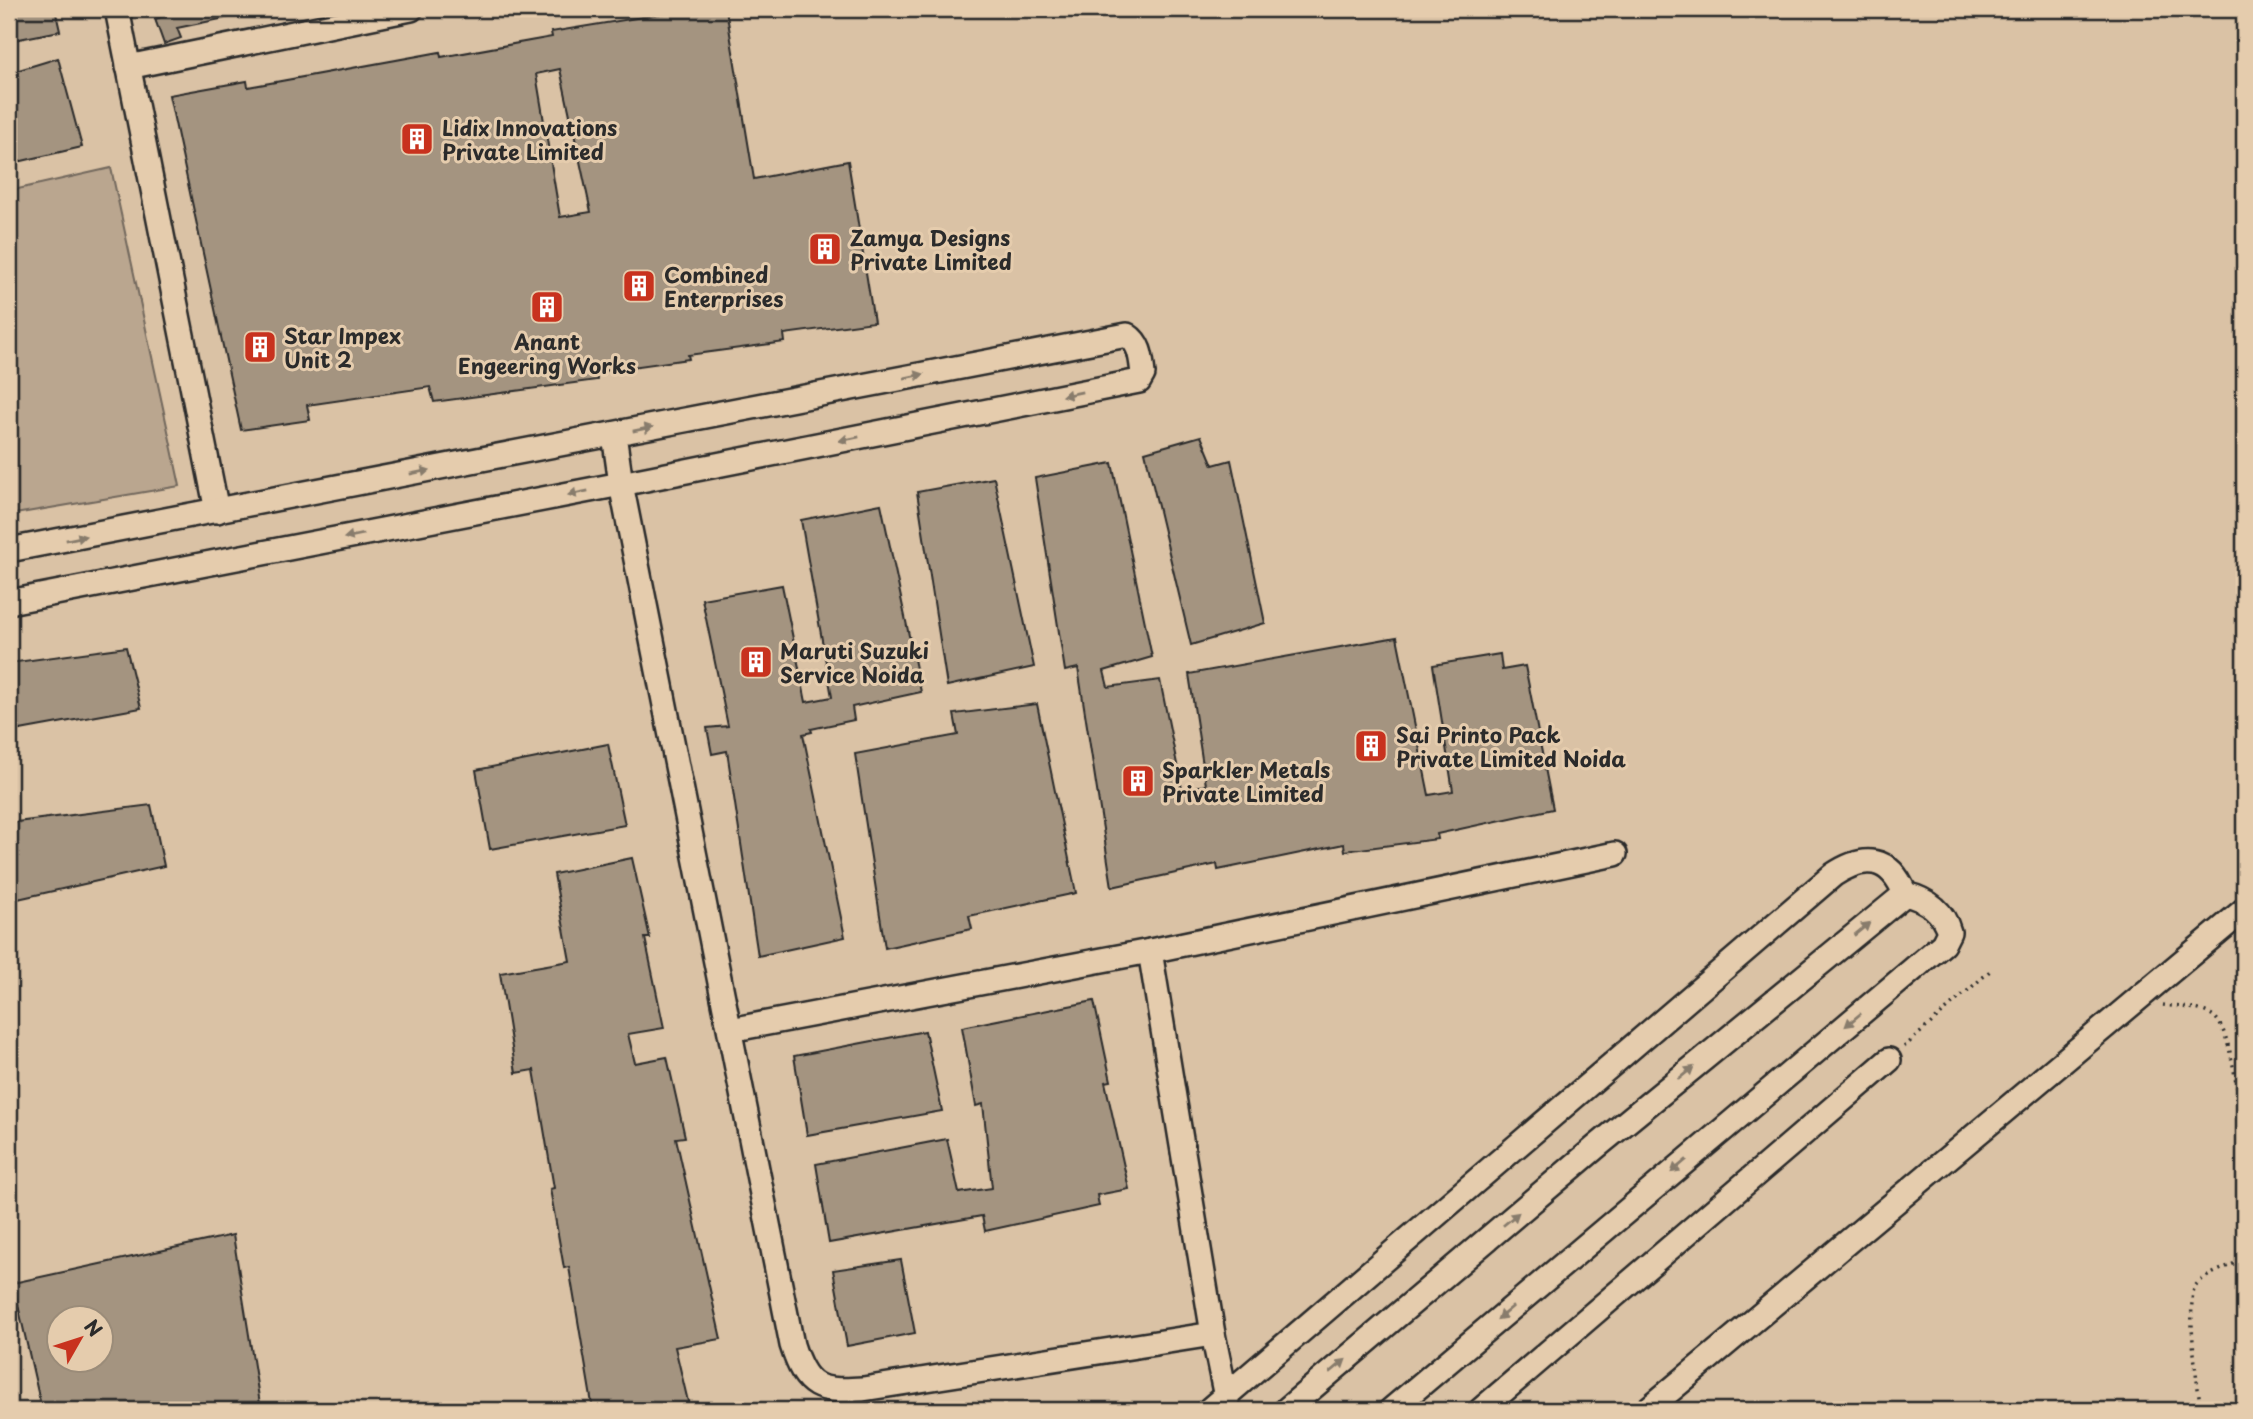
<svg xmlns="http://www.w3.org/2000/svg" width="2253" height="1419" font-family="'Playpen Sans',sans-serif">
<rect width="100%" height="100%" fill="#dac2a5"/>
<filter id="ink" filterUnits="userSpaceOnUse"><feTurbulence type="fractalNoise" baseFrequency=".0143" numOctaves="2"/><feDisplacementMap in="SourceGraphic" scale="14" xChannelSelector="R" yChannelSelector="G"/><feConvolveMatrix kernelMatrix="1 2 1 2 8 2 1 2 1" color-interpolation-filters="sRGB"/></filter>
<g filter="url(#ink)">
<polygon fill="#baa68f" stroke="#72685d" stroke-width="2" points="111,168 180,486 9,515 9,191"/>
<g fill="#a49480" stroke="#2b2b2b" stroke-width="2" fill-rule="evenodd">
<polygon points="9,9 55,9 60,31 9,41"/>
<polygon points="185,9 234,9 235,16 177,28 181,38 164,44 155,19"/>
<path d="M691,9h35l28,170 94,-18 26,161 -90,12 1,8 -97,13 1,4 -93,13 1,8 -163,22 -4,-15 -123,18 3,15 -69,10 -72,-335 78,-14 1,6 192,-35 1,5 111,-20 -1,-5zM560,69l31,143 -31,5 -24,-143z"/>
<polygon points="58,58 82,147 9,164 9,73"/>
<polygon points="1201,436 1213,465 1231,460 1265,623 1191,645 1145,452"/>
<polygon points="1112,463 1152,657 1104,671 1108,687 1160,680 1182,789 1206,785 1189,674 1397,637 1429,795 1453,791 1433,665 1500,654 1502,670 1525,666 1553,809 1437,834 1438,839 1345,851 1344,844 1218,870 1217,864 1112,887 1078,668 1065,671 1035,478"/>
<polygon points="994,478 1034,667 947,686 917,492"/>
<polygon points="881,504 921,692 852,707 854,720 811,729 812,732 803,734 845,937 758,956 727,751 712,754 707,728 728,726 702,599 782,585 806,702 832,697 801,520"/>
<polygon points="126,647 141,708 9,732 9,663"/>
<polygon points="1037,704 1076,893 969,916 972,929 885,948 855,754 958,735 954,714"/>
<polygon points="608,744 625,825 490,849 476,770"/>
<polygon points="151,805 164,866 9,901 9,823"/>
<polygon points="632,858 650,938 645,938 664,1028 628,1034 635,1063 667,1057 685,1137 676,1138 721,1339 675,1347 690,1410 593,1410 569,1267 564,1268 550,1189 554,1188 534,1070 516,1073 500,973 570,961 554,874"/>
<polygon points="1094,1001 1111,1081 1105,1082 1129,1189 1097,1195 1099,1206 985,1231 982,1216 829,1243 816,1164 947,1139 959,1193 992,1188 983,1104 976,1106 962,1027"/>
<polygon points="925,1031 942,1111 807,1135 794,1056"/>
<path d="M233,1235l28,175h-219l-29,-127zM60,1318h42v42h-42z"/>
<polygon points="901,1260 915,1333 847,1346 833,1270"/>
</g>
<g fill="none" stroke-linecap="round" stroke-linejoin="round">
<defs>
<g id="minor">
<polyline points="117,9 217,511"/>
<polyline points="128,67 411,9"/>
<path d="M614,434l7,50 171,861c14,44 27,47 71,44l350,-55"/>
<path d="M9,550l1118,-215c14,9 14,24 16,39l-4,7 -518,103 -612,118"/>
<polyline points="1150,951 1213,1334 1228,1407"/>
<polyline points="730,1030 1150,951 1615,854"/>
<path d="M1209,1410l624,-535c31,-21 57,-19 72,19"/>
<polyline points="1286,1410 1596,1147 1905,894"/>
<path d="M1391,1410l552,-466 6,-12c-6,-22 -23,-33 -44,-38"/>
<polyline points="1481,1410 1889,1060"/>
<polyline points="1647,1410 2244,910"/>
</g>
</defs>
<use href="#minor" stroke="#2b2b2b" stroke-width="28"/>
<g stroke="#2b2b2b" stroke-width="3.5" stroke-dasharray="2 5" stroke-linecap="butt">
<path d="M2163,1005c15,2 35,2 49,10 21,12 28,100 32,126"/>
<polyline points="1904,1047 1991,970"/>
<path d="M2201,1410c-3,-20 -16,-112 -5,-125 8,-10 36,-20 48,-26"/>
</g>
<use href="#minor" stroke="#e5ccad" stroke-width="23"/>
</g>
<defs><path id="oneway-solid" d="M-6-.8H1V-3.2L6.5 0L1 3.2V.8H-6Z" transform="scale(1.75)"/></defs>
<g fill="#887c6c">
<use href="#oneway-solid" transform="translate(914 376) rotate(-11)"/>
<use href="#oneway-solid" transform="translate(1072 394) rotate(169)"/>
<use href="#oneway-solid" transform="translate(643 429) rotate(-11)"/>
<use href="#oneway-solid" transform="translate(849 439) rotate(169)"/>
<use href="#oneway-solid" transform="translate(420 472) rotate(-11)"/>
<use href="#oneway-solid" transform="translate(578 493) rotate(169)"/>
<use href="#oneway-solid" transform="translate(354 536) rotate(169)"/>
<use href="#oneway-solid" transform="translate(76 538) rotate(-11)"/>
<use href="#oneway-solid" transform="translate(1862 929) rotate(-39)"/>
<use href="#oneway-solid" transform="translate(1853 1020) rotate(140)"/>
<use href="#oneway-solid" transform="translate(1686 1073) rotate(-39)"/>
<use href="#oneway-solid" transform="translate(1679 1166) rotate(140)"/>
<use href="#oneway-solid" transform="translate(1511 1219) rotate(-40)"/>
<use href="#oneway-solid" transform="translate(1505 1313) rotate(140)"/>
<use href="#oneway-solid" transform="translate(1338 1366) rotate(-40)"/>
</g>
</g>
<defs>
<symbol id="building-square" viewBox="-11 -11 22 22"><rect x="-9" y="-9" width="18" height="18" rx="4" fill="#c8321e" stroke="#e5ccad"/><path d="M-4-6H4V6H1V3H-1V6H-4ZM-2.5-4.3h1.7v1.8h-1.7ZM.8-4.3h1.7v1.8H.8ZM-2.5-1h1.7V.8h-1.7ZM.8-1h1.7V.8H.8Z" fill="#fff"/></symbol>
</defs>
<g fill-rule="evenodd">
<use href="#building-square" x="398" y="120" width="38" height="38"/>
<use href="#building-square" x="806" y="230" width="38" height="38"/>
<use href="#building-square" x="620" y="267" width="38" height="38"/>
<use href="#building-square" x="528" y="288" width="38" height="38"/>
<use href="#building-square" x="241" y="328" width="38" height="38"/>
<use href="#building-square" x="737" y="643" width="38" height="38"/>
<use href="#building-square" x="1352" y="727" width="38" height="38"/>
<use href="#building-square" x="1119" y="762" width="38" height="38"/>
</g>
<g text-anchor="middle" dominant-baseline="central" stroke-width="6" stroke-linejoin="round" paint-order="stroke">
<g font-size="21" font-weight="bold" fill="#2b2b2b" stroke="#e5ccad" text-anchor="start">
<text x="442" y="127">Lidix Innovations<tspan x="442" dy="24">Private Limited</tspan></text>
<text x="850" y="237">Zamya Designs<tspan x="850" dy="24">Private Limited</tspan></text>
<text x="664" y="274">Combined<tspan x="664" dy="24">Enterprises</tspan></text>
<text x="284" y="335">Star Impex<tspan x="284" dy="24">Unit 2</tspan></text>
<text x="547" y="341" text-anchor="middle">Anant<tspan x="547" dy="24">Engeering Works</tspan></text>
<text x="780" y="650">Maruti Suzuki<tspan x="780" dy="24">Service Noida</tspan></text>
<text x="1396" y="734">Sai Printo Pack<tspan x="1396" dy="24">Private Limited Noida</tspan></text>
<text x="1162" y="769">Sparkler Metals<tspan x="1162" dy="24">Private Limited</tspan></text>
</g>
</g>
<rect width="2253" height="1419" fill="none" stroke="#e5ccad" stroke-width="35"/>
<rect x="18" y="18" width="2218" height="1384" fill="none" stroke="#2b2b2b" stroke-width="2.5" filter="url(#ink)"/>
<g transform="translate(80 1339) rotate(51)"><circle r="33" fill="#e5ccad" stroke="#9b8c79" stroke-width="2"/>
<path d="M0-5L12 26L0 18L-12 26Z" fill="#c8321e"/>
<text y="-10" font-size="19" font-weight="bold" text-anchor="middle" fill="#2b2b2b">N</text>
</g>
</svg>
